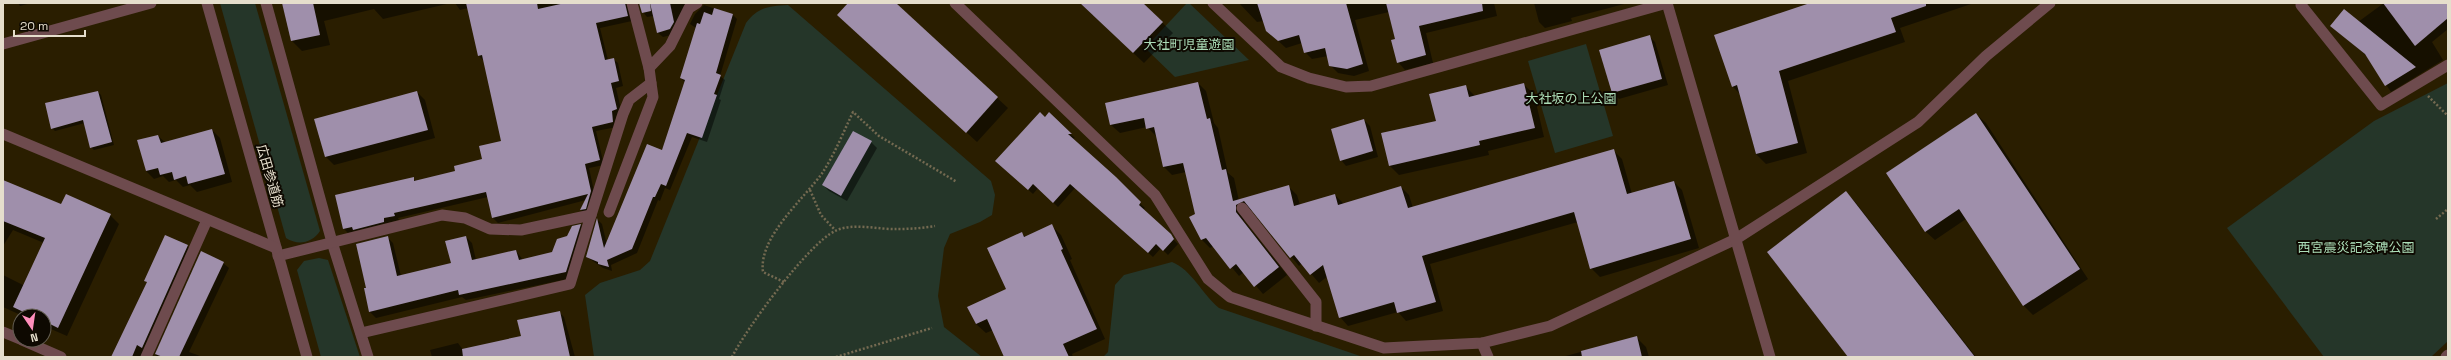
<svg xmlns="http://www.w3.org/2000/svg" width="2451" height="360" font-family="'Space Grotesk','Noto Sans JP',sans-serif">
<rect width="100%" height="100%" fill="#2a1e00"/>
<g fill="#253629">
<path d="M220,3h35l65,228c-8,12 -22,15 -34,7z"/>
<polygon points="1187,3 1189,3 1249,60 1175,77 1145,48"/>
<path d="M788,5l203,176 4,14 -3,20 -12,7 -30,12 -6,14 -6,48 6,31 38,30h-388l-9,-62 15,-12 40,-13 10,-9 96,-238c12,-16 23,-17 42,-18z"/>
<polygon points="1586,44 1613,136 1555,153 1528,61"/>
<polygon points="2448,83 2448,341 2431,357 2324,357 2227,228 2374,121"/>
<polygon points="319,258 328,260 360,357 321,357 297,270 304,261"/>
<path d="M1172,262c20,8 30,32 47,46l144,49h-260l5,-5 7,-67 9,-10z"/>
</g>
<g fill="#0007">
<polygon points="18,3 31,3 20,6"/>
<polygon points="283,3 451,3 383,19 374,9 324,21 330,45 302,51 292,41"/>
<polygon points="455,3 632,3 632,21 600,28 608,60 613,59 618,63 623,86 616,88 622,114 616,116 617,127 596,131 604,165 589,168 595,196 585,214 581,210 586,200 498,223 493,218 488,197 398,218 399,220 348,233 344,229 413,179 416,181 456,172 483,160 503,142 484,61 479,56 468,8 460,10"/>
<polygon points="640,3 691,3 675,34 663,37 658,33 653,16 647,17 643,12"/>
<polygon points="850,3 894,3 1008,108 977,142 849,25"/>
<polygon points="1080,3 1142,3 1173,33 1144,63"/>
<polygon points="1239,3 1494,3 1497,16 1426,33 1433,63 1405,70 1398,62 1396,39 1389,12 1355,20 1369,71 1354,76 1338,73 1330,65 1328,56 1312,59 1305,52 1302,43 1286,48 1266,30 1263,21 1257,22"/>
<polygon points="1534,3 1628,3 1571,18 1572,21 1545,28 1539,22"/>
<polygon points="1813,3 1974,3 1900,28 1905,42 1788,81 1807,153 1766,164 1756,154 1740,94 1732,86"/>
<polygon points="2384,3 2448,3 2448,29 2432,42 2443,60 2391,92 2367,56 2332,26 2358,22"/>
<polygon points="704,5 733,15 737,19 720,76 725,80 719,99 721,100 707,142 692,137 670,190 665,188 660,201 658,200 637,253 611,265 612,271 603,268 587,257 598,220 602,224 607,245 663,152 685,83 681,78 696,28 690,24 695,14"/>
<polygon points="1649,36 1655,42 1668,85 1619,99 1613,93"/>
<polygon points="1198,83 1206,91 1214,123 1218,128 1228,173 1234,178 1239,201 1288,186 1297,195 1300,205 1335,195 1344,204 1401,187 1409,195 1413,208 1613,150 1622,159 1632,194 1674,182 1682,190 1699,248 1600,277 1591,268 1578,222 1430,264 1443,311 1406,321 1398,312 1348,326 1340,317 1328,276 1319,283 1302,263 1299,266 1253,210 1245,211 1244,221 1287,275 1263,294 1244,272 1239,276 1214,246 1210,248 1202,240 1190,217 1196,215 1186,172 1172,175 1164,167 1157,137 1147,127 1120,133 1111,125"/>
<polygon points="1524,85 1534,94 1544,137 1488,151 1489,155 1399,175 1390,166 1437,121 1465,86 1475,96"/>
<polygon points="98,92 101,95 114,145 94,150 91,147 85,123 55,131 52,128"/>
<polygon points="417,92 425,100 435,138 334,165 326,157 316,120"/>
<polygon points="1049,114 1075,138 1072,139 1145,208 1143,210 1178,244 1168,255 1161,248 1153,257 1075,188 1058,207 1038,188 1033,194 1001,165"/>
<polygon points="1976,114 1986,123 2088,279 2033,315 2024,306 1966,219 1935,240 1925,231"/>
<polygon points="1364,120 1370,126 1378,157 1346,166 1341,160"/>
<polygon points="212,130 220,138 232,182 197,192 190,185 183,187 176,180 169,182 163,176 154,179 146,171 158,136 166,143"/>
<polygon points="871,142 877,148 847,201 829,191 823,185"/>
<polygon points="3,181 62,205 66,195 110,215 119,224 67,336 44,326 44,316 23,316 3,307 3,275 25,286 44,243 13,230 3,246"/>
<polygon points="1846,192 1856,203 1976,357 1849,357"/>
<polygon points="581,225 586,231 572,278 466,300 462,297 376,318 370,312 368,288 387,237 393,243 401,276 452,264 466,237 472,243 476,260 516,251 523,260 553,253"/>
<polygon points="1052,226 1061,235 1072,259 1070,260 1105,339 1072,354 1073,357 1005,357 993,330 986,333 976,324 969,307 1007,290 1022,234 1026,237"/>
<polygon points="187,246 193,252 146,357 112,357 148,283 145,280"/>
<polygon points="201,253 223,263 229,268 189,352 203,357 155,357"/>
<polygon points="559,312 564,317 575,357 432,357 430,350 458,343 463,350 522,337"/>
<polygon points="1636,337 1646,347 1649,357 1562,357"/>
</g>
<g fill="#9f8fab">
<polygon points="282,3 313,3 320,35 291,41"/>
<polygon points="466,3 537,3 538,9 565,3 625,3 628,16 596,23 605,60 614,58 619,81 611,83 617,109 612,111 613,122 592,127 600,160 585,164 591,191 586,209 580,210 588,194 492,218 486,192 394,213 395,216 384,218 384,222 353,230 352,227 343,229 335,195 414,177 414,181 455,171 454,166 482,159 479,146 501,141 482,55 478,56"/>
<polygon points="639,3 650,3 651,11 642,13"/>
<polygon points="650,3 670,3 674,22 670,29 657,33"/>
<polygon points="848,3 896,3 998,97 966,133 837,15"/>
<polygon points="1080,3 1143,3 1163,22 1133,53"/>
<polygon points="1257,3 1346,3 1363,64 1347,69 1329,66 1325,48 1304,53 1299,35 1278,41 1266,31"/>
<polygon points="1386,3 1482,3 1483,11 1419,26 1426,55 1397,63 1391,40 1395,39"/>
<polygon points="1810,3 1926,3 1926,6 1891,18 1896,32 1779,71 1798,143 1756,154 1737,85 1732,87 1714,35"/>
<polygon points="2383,3 2448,3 2448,18 2415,46"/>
<polygon points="714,8 733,14 716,73 721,75 714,94 717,95 702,138 687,133 666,186 661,184 655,197 653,197 632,249 607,260 609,267 598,264 598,262 586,257 597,218 604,248 647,144 662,150 685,80 680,78 697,23 700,24 704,12 712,15"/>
<polygon points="2344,9 2416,67 2385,86 2365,54 2330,26"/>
<polygon points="1650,35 1662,79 1612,93 1599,50"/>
<polygon points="1198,82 1207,119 1210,118 1222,170 1226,169 1233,201 1289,185 1294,206 1335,194 1338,205 1401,186 1408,208 1614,149 1627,194 1674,181 1691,239 1590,269 1574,212 1422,256 1436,302 1397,313 1394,302 1339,318 1323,265 1310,275 1294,255 1290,258 1244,201 1236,205 1236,212 1279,267 1254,287 1236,264 1230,269 1206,238 1201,240 1189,217 1195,214 1183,163 1163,167 1154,127 1146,129 1144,118 1110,125 1105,103"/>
<polygon points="1524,83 1535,128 1479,141 1480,145 1389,166 1381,133 1436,121 1429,94 1466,85 1469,97"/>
<polygon points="98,91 112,142 90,148 83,120 51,129 45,103"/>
<polygon points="417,91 428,130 325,157 314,119"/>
<polygon points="1040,112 1045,117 1049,112 1072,134 1068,134 1116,177 1141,202 1139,205 1171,234 1174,239 1163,251 1156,244 1148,253 1070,184 1053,203 1033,184 1028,190 995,161"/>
<polygon points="1976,113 2080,269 2023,306 1959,209 1925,232 1886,173"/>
<polygon points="1364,119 1373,151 1340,161 1331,129"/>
<polygon points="212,129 225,174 188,184 186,176 174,180 172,172 160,175 158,168 146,171 137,140 158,135 161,143"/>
<polygon points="853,131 872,141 841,196 822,185"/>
<polygon points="3,180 61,204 66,194 111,214 58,328 44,321 44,316 32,316 13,307 45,238 3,221"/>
<polygon points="1846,191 1975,357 1848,357 1767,252"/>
<polygon points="581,224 566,272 459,295 458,290 369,312 364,288 366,288 356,244 388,236 397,276 451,263 445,241 466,236 472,260 516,250 519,260 552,252 557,239 567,236 572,226"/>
<polygon points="1052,224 1063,249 1061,250 1097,329 1063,344 1069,357 1004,357 987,319 976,324 967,307 1006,289 987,248 1022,232 1024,237"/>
<polygon points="165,235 188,245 142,348 137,345 132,357 111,357 147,282 144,281"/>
<polygon points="201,251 224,262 179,357 163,357 155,354"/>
<polygon points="560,311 570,357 463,357 462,349 521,336 517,320"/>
<polygon points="1637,336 1642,357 1582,357 1581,351"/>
</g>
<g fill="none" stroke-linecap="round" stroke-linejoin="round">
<g stroke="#746a51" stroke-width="2.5" stroke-dasharray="2 2" stroke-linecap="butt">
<polyline points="2428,96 2448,116"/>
<polyline points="810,190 821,215 835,230"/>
<polyline points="2436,219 2448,209"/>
<path d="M784,282l-21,-10c-5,-35 42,-74 60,-100 12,-19 21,-41 30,-60l26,24 78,46"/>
<path d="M732,357c14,-28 76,-113 103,-126 18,-9 44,-1 63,-2 13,0 25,-1 37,-3"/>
<polyline points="836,357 932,328"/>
</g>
<polyline stroke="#6e4b4e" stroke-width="11" points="2446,357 2448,355"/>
<g stroke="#6e4b4e" stroke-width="11">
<polyline points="266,3 332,242 368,357"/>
<polyline points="632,3 649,68 670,46 689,8 697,3"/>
<polyline points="955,3 1155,195 1208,279 1230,297 1384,348 1482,343 1550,326 1736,239 1918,122 1986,56 2050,3"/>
<polyline points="1667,3 1770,357"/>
<polyline points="2301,5 2381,105 2448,65"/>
<polyline points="1242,208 1316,302 1316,326"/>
<polyline points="609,212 653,97 651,83"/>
<polyline points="591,215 623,114 629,100 651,83 649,68"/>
<polyline points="278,256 442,215 465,218 490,229 521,230 591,215 570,284 361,333"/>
<polyline points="3,332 20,339"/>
<polyline points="22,340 61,357"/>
<polyline points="1482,343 1488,357"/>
<polyline points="146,357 207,220"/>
</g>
<g stroke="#6e4b4e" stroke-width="11">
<polyline points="207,3 307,357"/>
<polyline points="1213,3 1281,67 1309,78 1346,87 1371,86 1667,3"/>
<polyline points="3,44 151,3"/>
<polyline points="3,134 276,248"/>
</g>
</g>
<g text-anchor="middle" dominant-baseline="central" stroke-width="4" stroke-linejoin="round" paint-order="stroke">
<g font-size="13" fill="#acdeb8" stroke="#0e0901">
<text x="1189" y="44">大社町児童遊園</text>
<text x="1571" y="98">大社坂の上公園</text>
<text x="2356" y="247">西宮震災記念碑公園</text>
</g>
<g font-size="13" fill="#e5decc" stroke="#0e0901">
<text transform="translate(270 176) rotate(74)">広田参道筋</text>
</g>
</g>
<rect width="2451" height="360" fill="none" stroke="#e5decc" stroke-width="8"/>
<g transform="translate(32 328) rotate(167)"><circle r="19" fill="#0e0901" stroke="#645e52"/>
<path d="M0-3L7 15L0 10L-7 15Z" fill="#ff8ebb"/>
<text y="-6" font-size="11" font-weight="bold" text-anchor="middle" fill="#e5decc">N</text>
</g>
<path d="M14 30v6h71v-6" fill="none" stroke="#e5decc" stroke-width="2"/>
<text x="20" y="30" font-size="12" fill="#e5decc" stroke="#0e0901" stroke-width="3" paint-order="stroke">20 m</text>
</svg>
